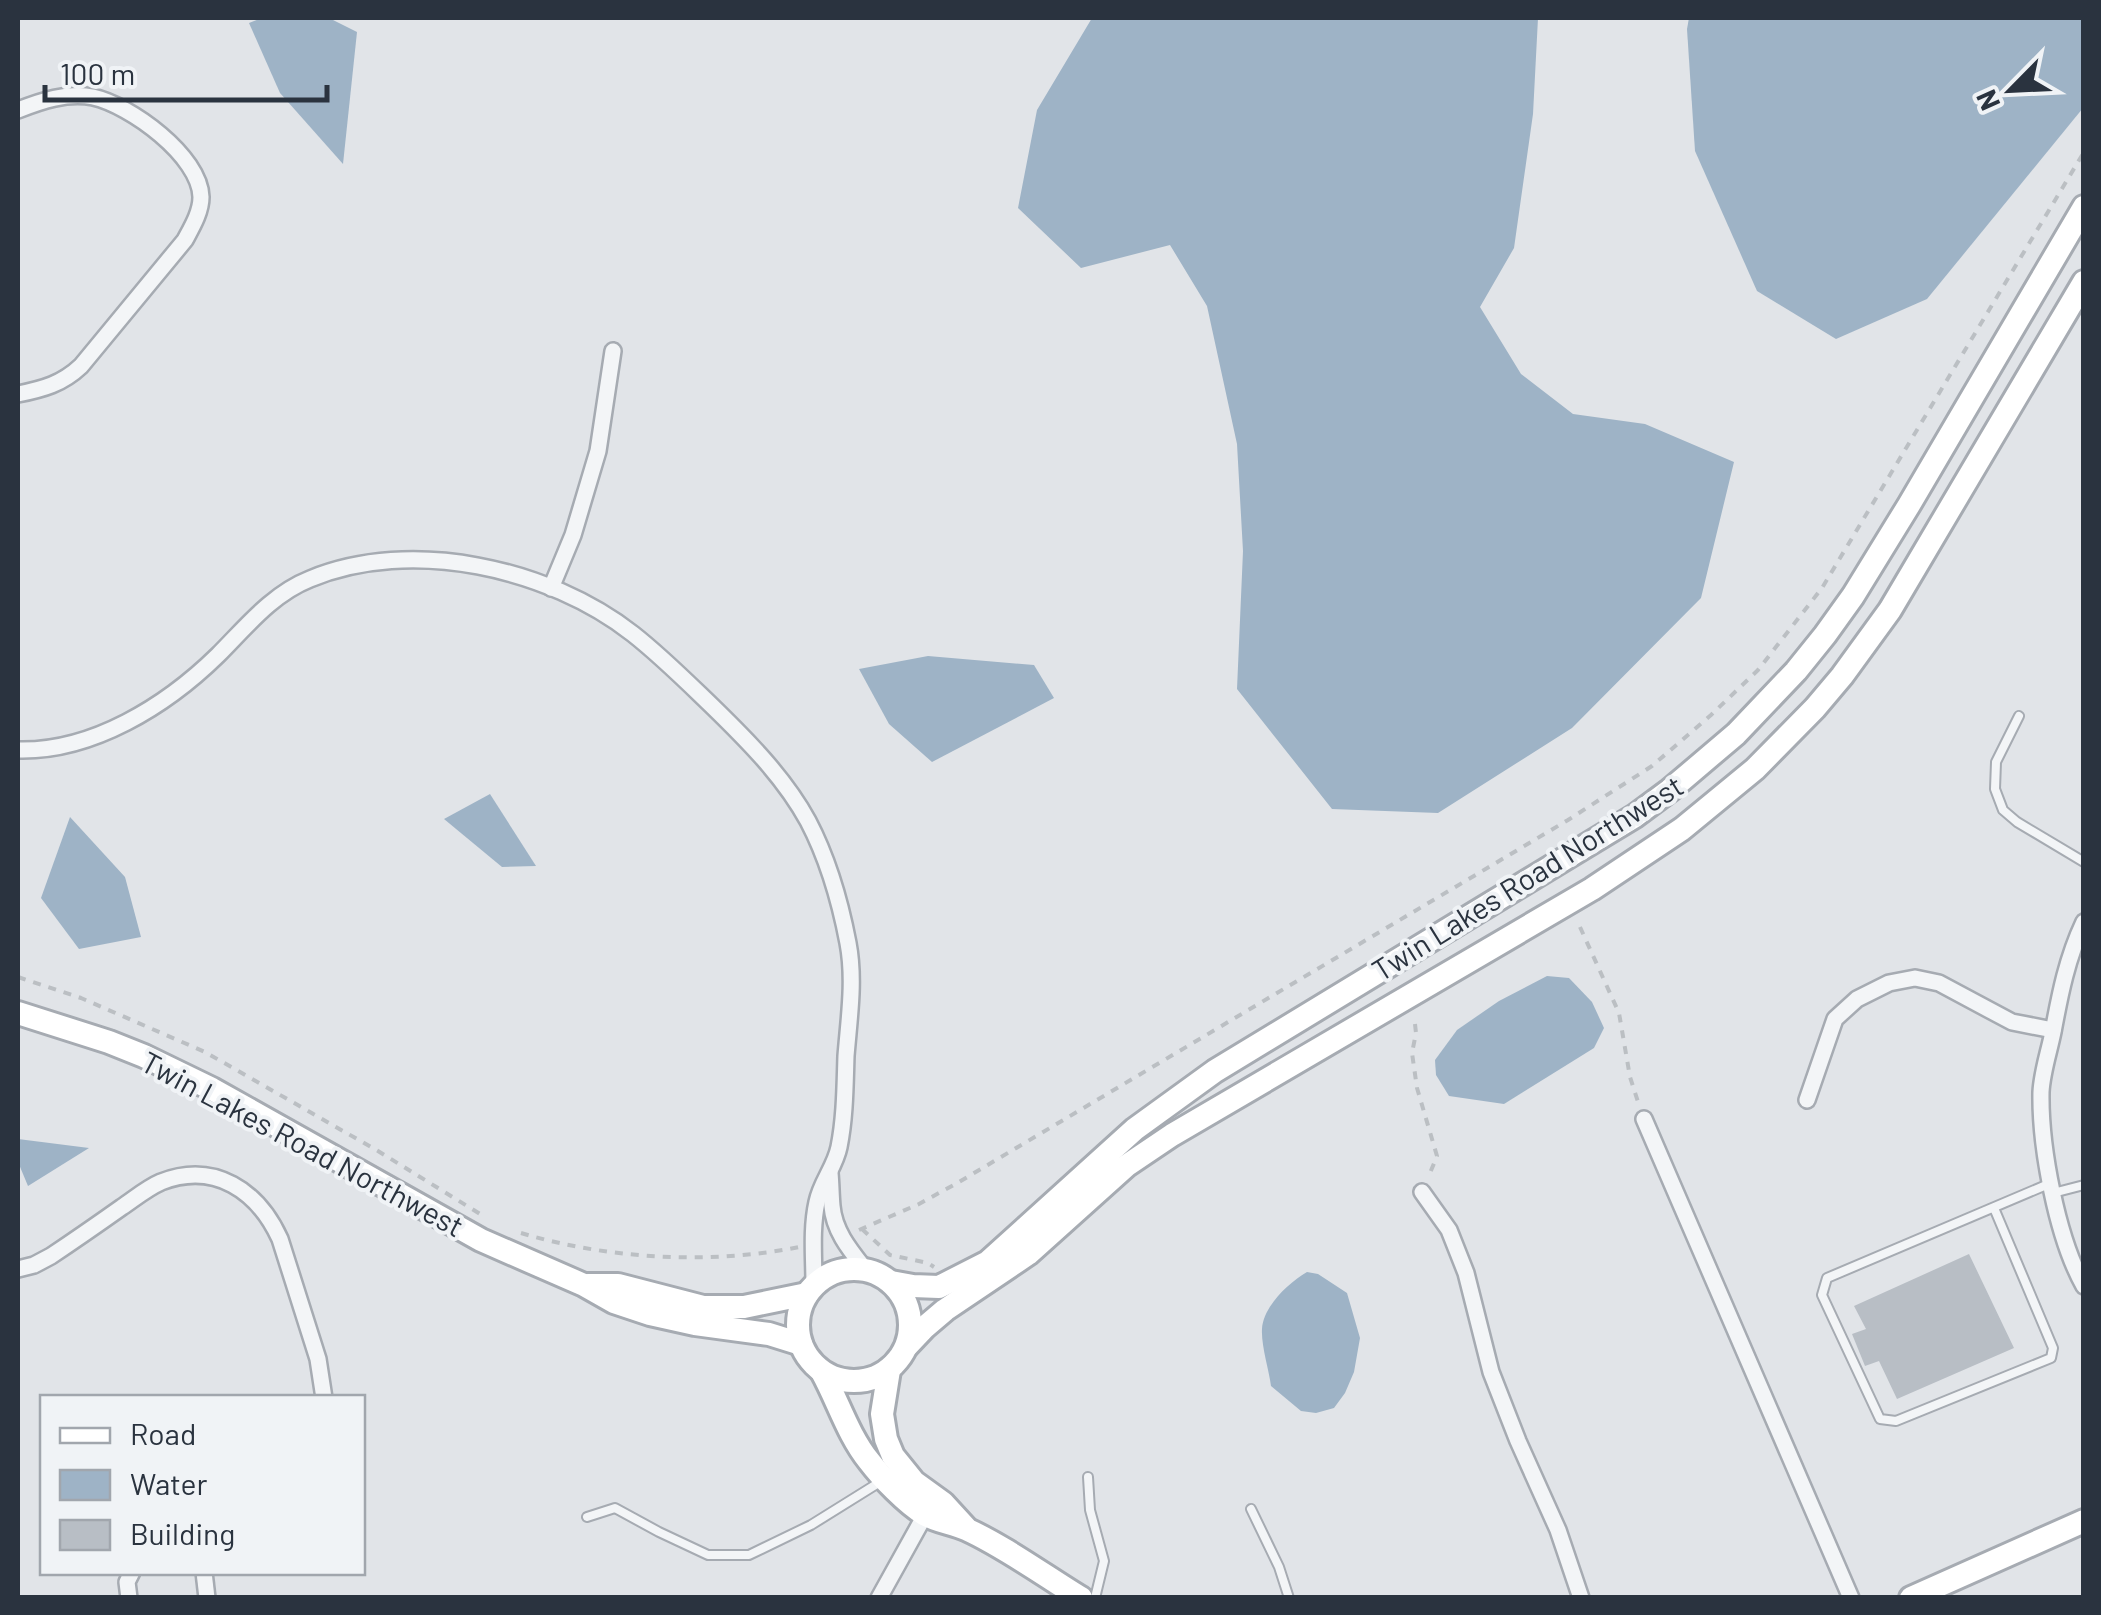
<svg xmlns="http://www.w3.org/2000/svg" width="2101" height="1615" font-family="Barlow,sans-serif">
<rect width="100%" height="100%" fill="#e1e4e8"/>
<g fill="#9eb3c6">
<polygon points="262,18 329,18 357,32 343,164 280,93 249,23"/>
<polygon points="1092,18 1538,18 1533,114 1514,248 1480,307 1521,374 1573,414 1645,424 1734,462 1701,598 1572,728 1438,813 1332,809 1237,689 1243,551 1237,444 1207,306 1170,245 1081,268 1018,208 1037,110"/>
<polygon points="1689,18 2083,18 2083,108 1927,299 1836,339 1757,291 1695,151 1687,29"/>
<polygon points="928,656 1034,665 1054,698 932,762 889,724 859,669"/>
<polygon points="490,794 536,866 502,867 444,819"/>
<polygon points="70,817 125,877 141,937 79,949 41,898"/>
<polygon points="1547,976 1569,978 1592,1002 1604,1028 1594,1048 1504,1104 1449,1096 1436,1075 1435,1060 1457,1030 1499,1001"/>
<polygon points="18,1139 89,1148 28,1186 18,1162"/>
<path d="M1307,1272l11,2 29,19 13,45 -6,34 -9,21 -11,15 -18,5 -15,-2 -30,-25c-2,-16 -10,-41 -9,-57 1,-22 26,-46 45,-57z"/>
</g>
<polygon fill="#b8bec5" points="1969,1254 2014,1348 1897,1399 1879,1361 1865,1366 1852,1334 1866,1329 1854,1306"/>
<g fill="none" stroke-linecap="round" stroke-linejoin="round">
<defs>
<g id="lane">
<polyline points="2019,716 1996,762 1995,789 2003,810 2017,822 2084,862"/>
<polyline points="2053,1193 2084,1185"/>
<polyline points="1994,1208 2053,1348 2051,1358 1896,1421 1880,1419 1822,1295 1827,1278 2051,1183"/>
<polyline points="1088,1477 1090,1510 1104,1561 1095,1598"/>
<polyline points="1251,1509 1279,1567 1289,1598"/>
<polyline points="587,1517 615,1508 659,1532 708,1555 749,1555 811,1525 880,1482"/>
</g>
<g id="street">
<path d="M18,110c23,-9 49,-18 75,-13 37,8 107,59 108,100 0,15 -9,30 -16,43l-104,126c-19,18 -38,23 -63,28"/>
<polyline points="551,588 573,535 598,451 613,351"/>
<path d="M18,750c74,2 148,-44 200,-95 28,-28 54,-61 92,-76 101,-42 239,-11 323,55 28,22 53,47 78,71 36,35 73,72 97,116 20,38 32,80 40,122 7,37 1,75 -2,113 -1,30 -1,61 -7,91 -4,20 -18,35 -22,55 -6,27 -3,56 -3,83"/>
<path d="M2084,922c-17,36 -24,72 -31,110 -4,20 -11,40 -12,60 -1,55 16,146 43,194"/>
<polyline points="1807,1100 1835,1019 1857,999 1889,983 1915,978 1939,983 2012,1022 2053,1030"/>
<polyline points="1644,1119 1851,1598"/>
<path d="M830,1173c1,11 1,22 2,33 2,25 18,44 33,63"/>
<polyline points="1422,1192 1449,1230 1466,1273 1491,1372 1518,1441 1558,1530 1581,1598"/>
<path d="M18,1269l16,-4 17,-9c24,-16 47,-32 71,-49 12,-8 25,-19 39,-25 54,-21 97,9 119,57l38,120 6,39"/>
<polyline points="204,1572 207,1598"/>
<polyline points="129,1598 127,1582 132,1572"/>
<polyline points="879,1598 925,1515"/>
</g>
<g id="secondary">
<polyline points="18,1013 109,1042 144,1056 212,1089 481,1240 584,1285 614,1302 650,1314 695,1324 769,1334 801,1344"/>
<circle cx="854" cy="1325" r="56"/>
<polyline points="891,1282 913,1286 939,1287 988,1262 1135,1129 1215,1071 1635,816 1670,790 1736,734 1796,671 1825,635 1853,596 1909,505 2084,207"/>
<polyline points="588,1285 618,1285 703,1307 744,1307 807,1294"/>
<polyline points="907,1346 925,1327 945,1310 1028,1254 1126,1166 1172,1135 1592,889 1682,829 1755,769 1815,708 1842,676 1890,610 2084,282"/>
<polyline points="889,1370 882,1414 886,1439 893,1456 914,1482 943,1503 965,1527"/>
<path d="M822,1372c16,29 26,63 47,89 13,17 37,42 55,53 13,8 30,9 44,16 37,17 77,46 113,68"/>
<polyline points="1911,1598 2084,1521"/>
</g>
</defs>
<use href="#lane" stroke="#a6abb2" stroke-width="12"/>
<use href="#street" stroke="#a6abb2" stroke-width="20"/>
<use href="#secondary" stroke="#a6abb2" stroke-width="28"/>
<g stroke="#bbbfc3" stroke-width="4" stroke-dasharray="8 8" stroke-linecap="butt">
<polyline points="1580,927 1619,1013 1630,1077 1639,1105"/>
<polyline points="18,977 81,998 205,1052 378,1151 485,1217"/>
<polyline points="1415,1024 1416,1033 1412,1053 1417,1088 1437,1156 1428,1178"/>
<polyline points="862,1229 890,1255 928,1263 934,1267"/>
<polyline points="859,1230 919,1204 959,1182 1568,820 1652,766 1711,715 1758,670 1822,588 2084,152"/>
<path d="M521,1233c87,26 189,32 278,14"/>
</g>
<use href="#lane" stroke="#f3f5f7" stroke-width="8"/>
<use href="#street" stroke="#f3f5f7" stroke-width="15"/>
<use href="#secondary" stroke="#fff" stroke-width="22"/>
</g>
<g text-anchor="middle" dominant-baseline="central" stroke-width="8" stroke-linejoin="round" paint-order="stroke">
<g font-size="30" fill="#2a333f" stroke="#f0f3f6">
<text transform="translate(1527 877) rotate(-32)">Twin Lakes Road Northwest</text>
<text transform="translate(303 1143) rotate(28)">Twin Lakes Road Northwest</text>
</g>
</g>
<rect width="2101" height="1615" fill="none" stroke="#2a333f" stroke-width="40"/>
<rect x="40" y="1395" width="325" height="180" fill="#f0f3f6" stroke="#a1a6ad" stroke-width="2.5"/>
<rect x="60" y="1428" width="50" height="15" fill="#ffffff" stroke="#a1a6ad" stroke-width="2.5"/>
<text x="130" y="1445" font-size="30" fill="#2a333f">Road</text>
<rect x="60" y="1470" width="50" height="30" fill="#9eb3c6" stroke="#a1a6ad" stroke-width="2.5"/>
<text x="130" y="1495" font-size="30" fill="#2a333f">Water</text>
<rect x="60" y="1520" width="50" height="30" fill="#b8bec5" stroke="#a1a6ad" stroke-width="2.5"/>
<text x="130" y="1545" font-size="30" fill="#2a333f">Building</text>
<g transform="translate(2011 90) rotate(246)" stroke="#f0f3f6" stroke-width="8" paint-order="stroke">
<path d="M0-8L18 38L0 25L-18 38Z" fill="#2a333f"/>
<text y="-15" font-size="28" font-weight="bold" text-anchor="middle" fill="#2a333f">N</text>
</g>
<path d="M45 85v15h282v-15" fill="none" stroke="#2a333f" stroke-width="5"/>
<text x="60" y="85" font-size="30" fill="#2a333f" stroke="#f0f3f6" stroke-width="8" paint-order="stroke">100 m</text>
</svg>
